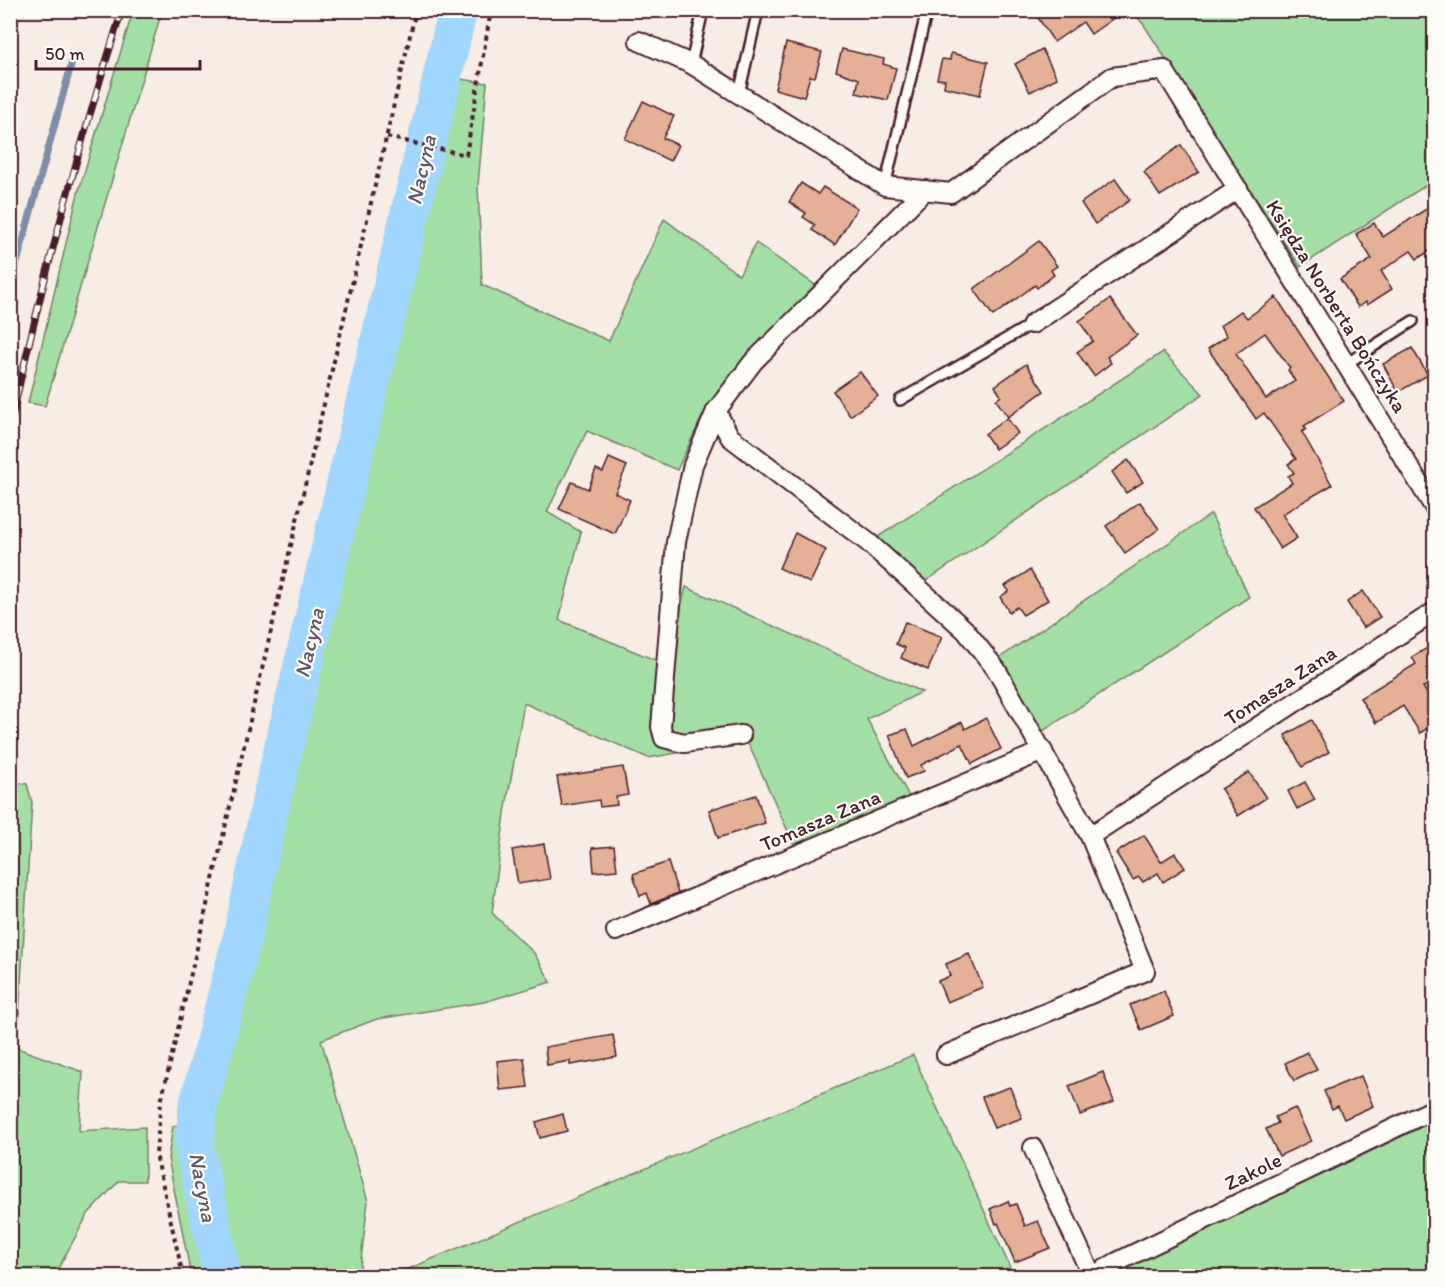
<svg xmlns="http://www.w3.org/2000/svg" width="1445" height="1287" font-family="Itim,sans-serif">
<rect width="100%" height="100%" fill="#f8ede4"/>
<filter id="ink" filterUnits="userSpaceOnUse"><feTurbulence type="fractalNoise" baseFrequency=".0167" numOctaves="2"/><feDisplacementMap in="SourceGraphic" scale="12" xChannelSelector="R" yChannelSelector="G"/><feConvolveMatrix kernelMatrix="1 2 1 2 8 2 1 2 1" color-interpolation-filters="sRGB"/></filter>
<g filter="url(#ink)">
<g fill="#a3dfa5" stroke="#767f68" stroke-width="1.5">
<polygon points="133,11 162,11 45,406 28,403 78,193"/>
<polygon points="1132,11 1434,11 1434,180 1300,267 1144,25"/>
<polygon points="460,79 487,83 478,185 482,285 609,341 664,219 739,275 756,243 815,285 702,417 677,470 587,431 547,512 581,532 559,620 667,665 686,587 922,692 867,719 910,798 795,847 747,741 648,758 524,703 505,813 492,913 534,953 551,982 484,1002 377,1019 321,1040 368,1201 359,1276 230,1276 202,1150 216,1069 317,666"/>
<polygon points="1163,352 1203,394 923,583 876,538"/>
<polygon points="1211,514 1249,597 1043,731 998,659"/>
<polygon points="10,781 27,784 32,802 17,1048 83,1072 79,1131 145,1127 145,1181 119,1181 88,1214 54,1276 11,1276"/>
<polygon points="913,1055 1014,1276 392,1276"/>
<polygon points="1434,1121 1434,1276 1110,1276 1116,1273"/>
<polygon points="187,1124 186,1146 214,1276 191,1276 168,1158 173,1126"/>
</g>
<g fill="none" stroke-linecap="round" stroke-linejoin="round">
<polyline stroke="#7e8daa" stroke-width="7" points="10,288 72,62"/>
<polyline stroke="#a0d6ff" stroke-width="39" points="222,1276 194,1145 198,1107 242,938 272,797 458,10"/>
</g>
<g fill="#e4b196" stroke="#4a1f2b" stroke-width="1.5" fill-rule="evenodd">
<polygon points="1033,10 1125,10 1091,34 1083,22 1054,42"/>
<polygon points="786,43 822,52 815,77 810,76 804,97 775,89"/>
<polygon points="842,49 884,59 883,64 896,68 888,100 856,93 859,79 836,71"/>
<polygon points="1042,49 1057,78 1030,92 1015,64"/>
<polygon points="951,53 988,62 980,95 944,87 945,80 937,79 942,59 950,60"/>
<polygon points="643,101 674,116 663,138 678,145 670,161 625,139"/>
<polygon points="1181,145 1199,172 1160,196 1144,172"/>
<polygon points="1115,179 1130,200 1095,224 1081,203"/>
<polygon points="801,183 818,194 823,187 857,208 835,245 812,230 815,225 803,217 806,213 789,202"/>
<polygon points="1434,204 1434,248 1417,259 1411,251 1381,271 1392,289 1367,305 1366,302 1358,307 1340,279 1372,259 1356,234 1374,223 1383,237"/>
<polygon points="1039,241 1057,266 1051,270 1054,275 1037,288 1035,285 993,316 974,289"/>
<path d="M1276,297l68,104 -40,25 2,3 -4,3 30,53 -50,29 15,24 -17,11 -26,-42 38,-24 -4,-7 6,-3 -6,-9 8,-5 -32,-46 -8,6 -48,-70 19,-13 -7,-10 21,-15 6,7zM1265,333l25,35 -2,2 7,11 -29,18 -30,-45z"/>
<polygon points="1110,299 1137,335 1107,357 1111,363 1094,376 1077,352 1093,341 1079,321"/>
<polygon points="1412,348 1428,375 1398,392 1383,364"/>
<polygon points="1026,364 1044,391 1008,417 996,400 1001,396 995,386"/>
<polygon points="860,372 878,396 850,416 833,391"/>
<polygon points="1007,418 1018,433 995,449 985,434"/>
<polygon points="609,458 627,466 615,493 630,500 615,534 559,509 572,482 588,489 596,469 603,472"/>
<polygon points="1128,460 1143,482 1126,493 1112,472"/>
<polygon points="1140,502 1159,529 1125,553 1106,526"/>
<polygon points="795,533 826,550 810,583 779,568"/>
<polygon points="1030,570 1048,600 1023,615 1017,607 1009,612 1000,597 1009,591 1005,586"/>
<polygon points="1363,591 1380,617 1363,628 1347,602"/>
<polygon points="905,622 942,637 928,670 901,658 905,648 896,644"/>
<polygon points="1434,644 1434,696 1428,685 1423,687 1434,705 1434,724 1420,733 1403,706 1376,723 1360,698 1416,664 1412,657"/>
<polygon points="986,718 1001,749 972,764 962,744 921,765 924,771 906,778 889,735 907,729 914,746 962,722 965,729"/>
<polygon points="1312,720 1329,752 1302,767 1285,735"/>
<polygon points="623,767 628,795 616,797 617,805 600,807 599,800 562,806 557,777"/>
<polygon points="1249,772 1266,798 1238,816 1221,789"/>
<polygon points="1305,782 1315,800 1297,809 1288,791"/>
<polygon points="756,795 765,823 718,838 709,810"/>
<polygon points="1144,835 1161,862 1175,853 1185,868 1163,882 1158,873 1143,882 1139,877 1133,880 1116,853"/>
<polygon points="544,844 550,879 518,884 512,850"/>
<polygon points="614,846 617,870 594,872 592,848"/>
<polygon points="668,862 678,893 651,904 647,893 640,896 633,874"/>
<polygon points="969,954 983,987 947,1002 938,981 950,976 946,964"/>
<polygon points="1164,991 1174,1016 1141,1030 1130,1005"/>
<polygon points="613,1035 617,1057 570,1065 570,1061 547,1065 545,1047"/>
<polygon points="1307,1052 1317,1070 1294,1081 1285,1063"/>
<polygon points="524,1058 528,1087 500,1090 497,1061"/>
<polygon points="1103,1072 1114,1102 1080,1115 1069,1086"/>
<polygon points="1361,1076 1373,1106 1344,1119 1338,1106 1332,1109 1324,1091"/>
<polygon points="1010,1087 1022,1118 994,1128 982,1097"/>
<polygon points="1295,1108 1311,1141 1279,1156 1266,1129 1278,1123 1275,1117"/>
<polygon points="563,1114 567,1131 540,1138 536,1122"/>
<polygon points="1008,1201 1010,1206 1016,1204 1025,1226 1038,1221 1050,1248 1015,1262 998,1223 996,1224 990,1209"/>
</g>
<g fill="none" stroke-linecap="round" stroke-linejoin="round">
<defs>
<g id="service">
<polyline points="691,64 703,10"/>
<polyline points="739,94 758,10"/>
<polyline points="885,186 927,10"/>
<polyline points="1346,364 1413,321"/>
<polyline points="900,400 1032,324"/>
</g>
<g id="minor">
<polyline points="639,41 691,64 885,186 951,193 1112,77 1164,70 1434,507"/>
<polyline points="925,190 753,362 716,411 730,437 869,543 965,630 996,669 1090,836 1145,971 946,1055"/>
<polyline points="1032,324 1238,189"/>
<polyline points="716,411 693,465 676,542 661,727 664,738 684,743 741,735"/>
<polyline points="1090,836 1434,612"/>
<polyline points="616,931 1043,751"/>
<polyline points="1033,1148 1092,1276"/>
<polyline points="1093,1276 1117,1262 1434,1109"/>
</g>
</defs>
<use href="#service" stroke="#4a1f2b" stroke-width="14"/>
<use href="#minor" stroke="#4a1f2b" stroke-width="22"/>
<g stroke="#4a1f2b" stroke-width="4" stroke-dasharray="4.5 4.5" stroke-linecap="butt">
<polyline points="387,137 466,155 491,10"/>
<polyline points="183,1276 156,1154 161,1102 416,10"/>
</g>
<use href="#service" stroke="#fdfcf7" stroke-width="9"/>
<use href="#minor" stroke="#fdfcf7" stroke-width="18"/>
<defs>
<path id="rail" d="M10,427c31,-141 68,-279 112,-417"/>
</defs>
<use href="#rail" stroke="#4a1f2b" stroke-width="7"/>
<use href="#rail" stroke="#fdfcf7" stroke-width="4.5" stroke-dasharray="14" stroke-linecap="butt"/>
</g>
</g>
<g text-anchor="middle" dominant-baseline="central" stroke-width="4.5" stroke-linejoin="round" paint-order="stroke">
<g font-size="21" fill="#4a1f2b" stroke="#fdfcf7">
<text transform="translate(1337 306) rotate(58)">Księdza Norberta Bończyka</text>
<text transform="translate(1280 685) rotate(-33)">Tomasza Zana</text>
<text transform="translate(820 820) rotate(-23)">Tomasza Zana</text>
<text transform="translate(1253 1171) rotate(-26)">Zakole</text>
</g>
<g font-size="22" font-style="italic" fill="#64566b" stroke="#fdfcf7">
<text transform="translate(421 170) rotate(-77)">Nacyna</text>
<text transform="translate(309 643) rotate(-77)">Nacyna</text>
<text transform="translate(203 1187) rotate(79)">Nacyna</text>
</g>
</g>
<rect width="1445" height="1287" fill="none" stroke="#fdfcf7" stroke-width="36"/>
<rect x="18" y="18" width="1409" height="1251" fill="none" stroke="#4a1f2b" stroke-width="2" filter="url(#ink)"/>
<path d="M36 60v9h164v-9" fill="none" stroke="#4a1f2b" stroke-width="3"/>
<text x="45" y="60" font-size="18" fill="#4a1f2b" stroke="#fdfcf7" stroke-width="4.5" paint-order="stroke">50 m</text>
</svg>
